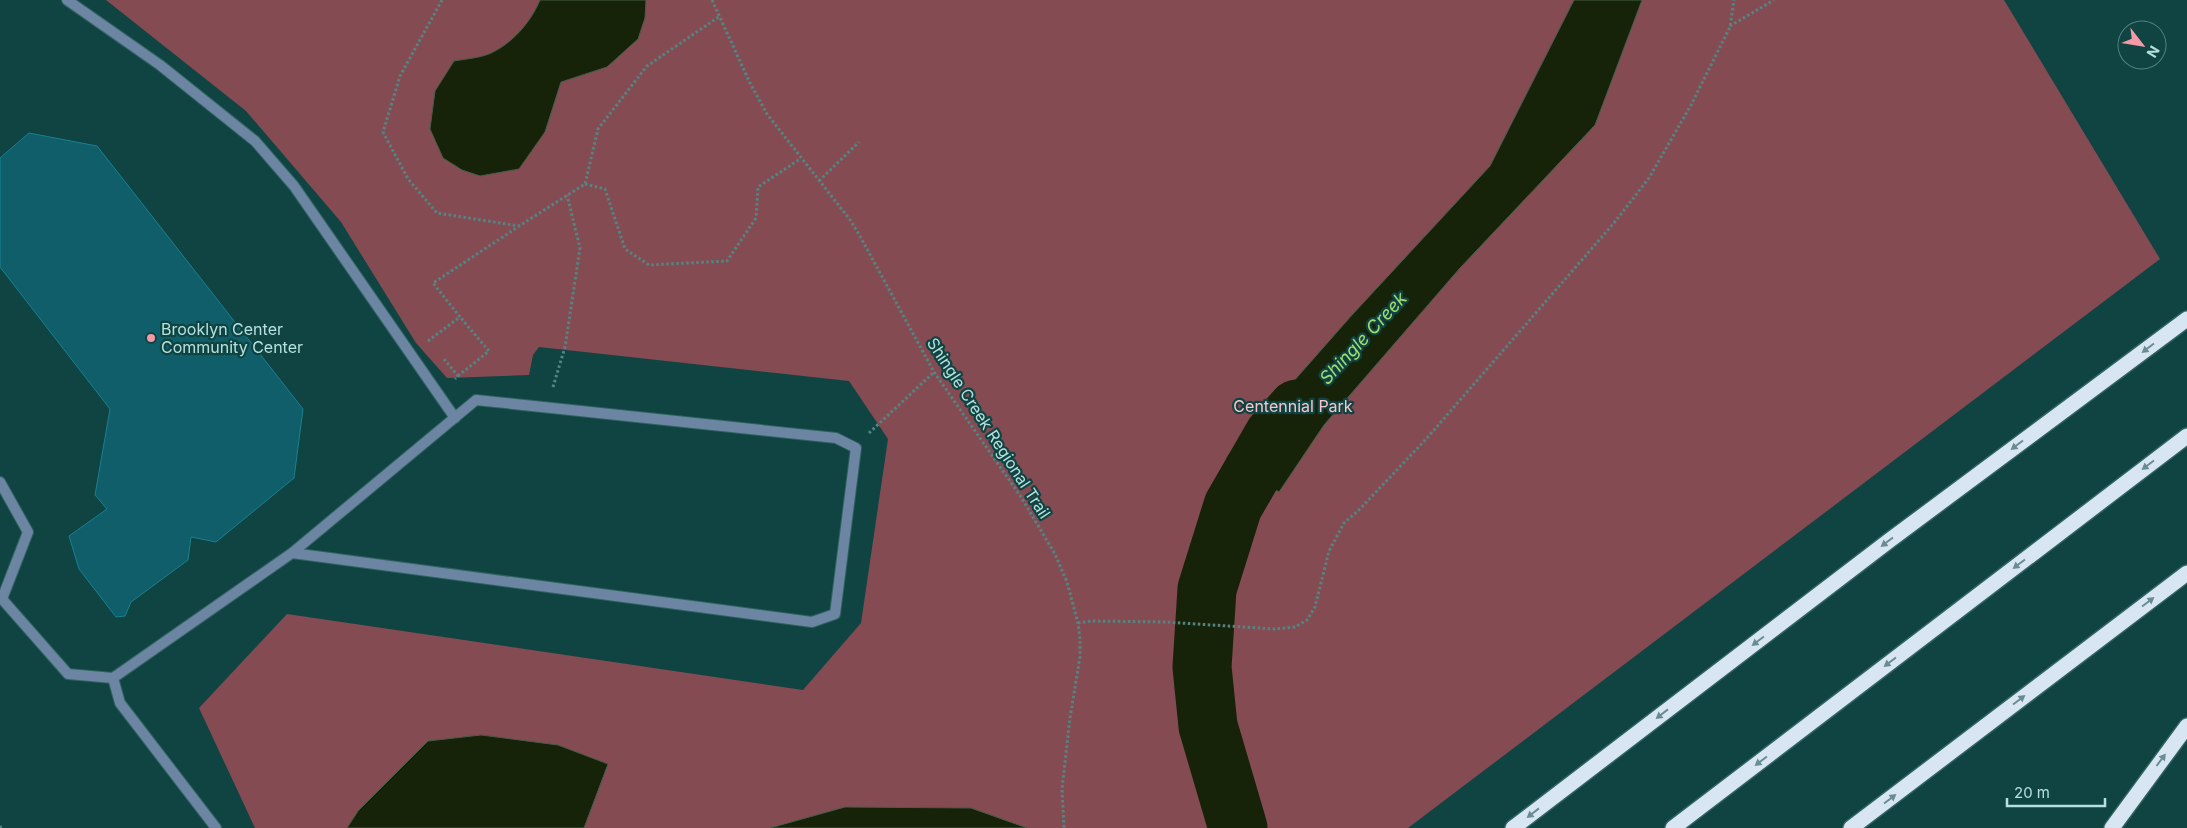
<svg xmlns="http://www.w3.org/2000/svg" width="2187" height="828" font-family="Inter,sans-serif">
<rect width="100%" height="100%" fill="#0f4442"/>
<polygon fill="#844b53" points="106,0 2004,0 2160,259 1408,828 255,828 199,708 287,614 803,690 861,623 888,439 849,381 539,347 533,355 529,375 447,378 416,343 341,222 246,111"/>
<g fill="#162309" stroke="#465c49">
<path d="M540,0h106l-1,18 -7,21 -31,28 -46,15 -16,50 -26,37 -39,7 -18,-6 -19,-12 -13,-29 5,-38 19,-30c11,-2 25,-3 35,-7 23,-10 42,-32 51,-54z"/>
<polygon points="1574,0 1642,0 1595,125 1460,268 1324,425 1279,492 1226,458 1352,315 1490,166"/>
<polygon points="481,735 558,745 608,764 584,828 347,828 358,811 428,741"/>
<polygon points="845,807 971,808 1027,828 770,828"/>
</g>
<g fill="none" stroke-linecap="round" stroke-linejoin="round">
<polyline stroke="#162309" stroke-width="59" points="1238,828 1208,726 1202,667 1207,589 1233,506 1274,435 1297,409"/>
</g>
<polygon fill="#105e6a" stroke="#198091" points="29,133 97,146 303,409 294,478 216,542 191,537 188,560 131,602 125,616 116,617 79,569 69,536 107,509 95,495 110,409 0,267 0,158"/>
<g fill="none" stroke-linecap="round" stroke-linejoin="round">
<defs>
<g id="lane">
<polyline points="67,0 160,65 255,141 294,186 455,418"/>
<polyline points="0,482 28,532 2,599 68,674 113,678 292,553 476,400 836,438 856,448 835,614 812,622 292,553"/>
<polyline points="113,678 120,703 216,828"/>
</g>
<g id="highway">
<polyline points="1513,828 1890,540 2187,319"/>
<polyline points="1673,828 2187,436"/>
<polyline points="1851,828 2187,573"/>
<polyline points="2112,828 2187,726"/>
</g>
</defs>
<use href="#lane" stroke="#306361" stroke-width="12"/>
<use href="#highway" stroke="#306361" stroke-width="18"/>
<g stroke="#548583" stroke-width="3" stroke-dasharray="2.5 2.5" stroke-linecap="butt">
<polyline points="442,0 400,76 383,132 408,179 437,213 519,226 585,184 598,129 647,66 720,16"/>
<polyline points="712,0 750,83 767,114 851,221 861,238 934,372 1021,497 1055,554 1067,582 1078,623 1080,639 1080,657 1070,718 1062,789 1064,828"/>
<polyline points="1730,26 1774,0"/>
<polyline points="819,181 859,142"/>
<polyline points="585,184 605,189 625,249 649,265 727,261 756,218 758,187 800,159"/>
<polyline points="428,341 460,317 433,283 518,227"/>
<polyline points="444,359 458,376 455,379"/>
<polyline points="458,376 489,351 460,317"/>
<polyline points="553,387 565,347 580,248 567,195"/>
<polyline points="869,433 934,372"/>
<polyline points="1078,623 1091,621 1165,622 1275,629 1295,627 1307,620 1315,607 1329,551 1344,523 1359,510 1427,438 1614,223 1649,178 1691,105 1730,27 1734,0"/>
<polyline points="0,826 1,828"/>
</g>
<use href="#lane" stroke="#6b85a2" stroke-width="10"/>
<use href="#highway" stroke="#d8e5f3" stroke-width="15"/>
</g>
<defs><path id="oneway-solid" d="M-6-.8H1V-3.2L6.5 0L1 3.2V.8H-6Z" transform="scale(1.25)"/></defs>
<g fill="#698c92">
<use href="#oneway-solid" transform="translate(2148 348) rotate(143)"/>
<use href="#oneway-solid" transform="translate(2017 445) rotate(143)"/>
<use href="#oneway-solid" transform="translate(2148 465) rotate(143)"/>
<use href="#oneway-solid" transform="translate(1887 542) rotate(143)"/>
<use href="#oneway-solid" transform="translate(2019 564) rotate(143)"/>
<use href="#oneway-solid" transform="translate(2148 602) rotate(-37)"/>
<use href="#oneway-solid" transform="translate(1758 641) rotate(143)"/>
<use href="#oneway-solid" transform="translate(1890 662) rotate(143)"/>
<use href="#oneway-solid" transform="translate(2019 700) rotate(-37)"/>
<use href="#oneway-solid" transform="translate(1662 714) rotate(142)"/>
<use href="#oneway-solid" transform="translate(2161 760) rotate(-53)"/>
<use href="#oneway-solid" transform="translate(1761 761) rotate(143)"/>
<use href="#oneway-solid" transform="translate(1890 799) rotate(-37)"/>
<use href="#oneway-solid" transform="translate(1533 813) rotate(142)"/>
</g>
<circle fill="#f49aa6" stroke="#0f4442" stroke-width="2" cx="151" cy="338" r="5"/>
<g text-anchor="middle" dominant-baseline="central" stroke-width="4.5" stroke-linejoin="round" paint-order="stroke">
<g font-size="16" fill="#b5e0dd" stroke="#0f4442" text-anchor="start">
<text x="161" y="329">Brooklyn Center<tspan x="161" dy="18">Community Center</tspan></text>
</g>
<g font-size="16" fill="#f9c5ca" stroke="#0f4442">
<text x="1293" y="406">Centennial Park</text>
</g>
<g font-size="16" fill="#b5e0dd" stroke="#0f4442">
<text transform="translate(989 428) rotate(57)">Shingle Creek Regional Trail</text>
</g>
<g font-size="18" font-style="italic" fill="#a4dc70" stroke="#0f4442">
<text transform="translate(1363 338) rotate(-47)">Shingle Creek</text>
</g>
</g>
<g transform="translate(2142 45) rotate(121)"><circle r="24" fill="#0f4442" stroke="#518280"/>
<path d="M0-4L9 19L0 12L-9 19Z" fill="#f49aa6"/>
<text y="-8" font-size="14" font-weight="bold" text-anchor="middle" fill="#b5e0dd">N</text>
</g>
<path d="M2007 798v8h98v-8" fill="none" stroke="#b5e0dd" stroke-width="2.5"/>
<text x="2014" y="798" font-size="15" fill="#b5e0dd" stroke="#0f4442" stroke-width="4" paint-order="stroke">20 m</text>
</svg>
